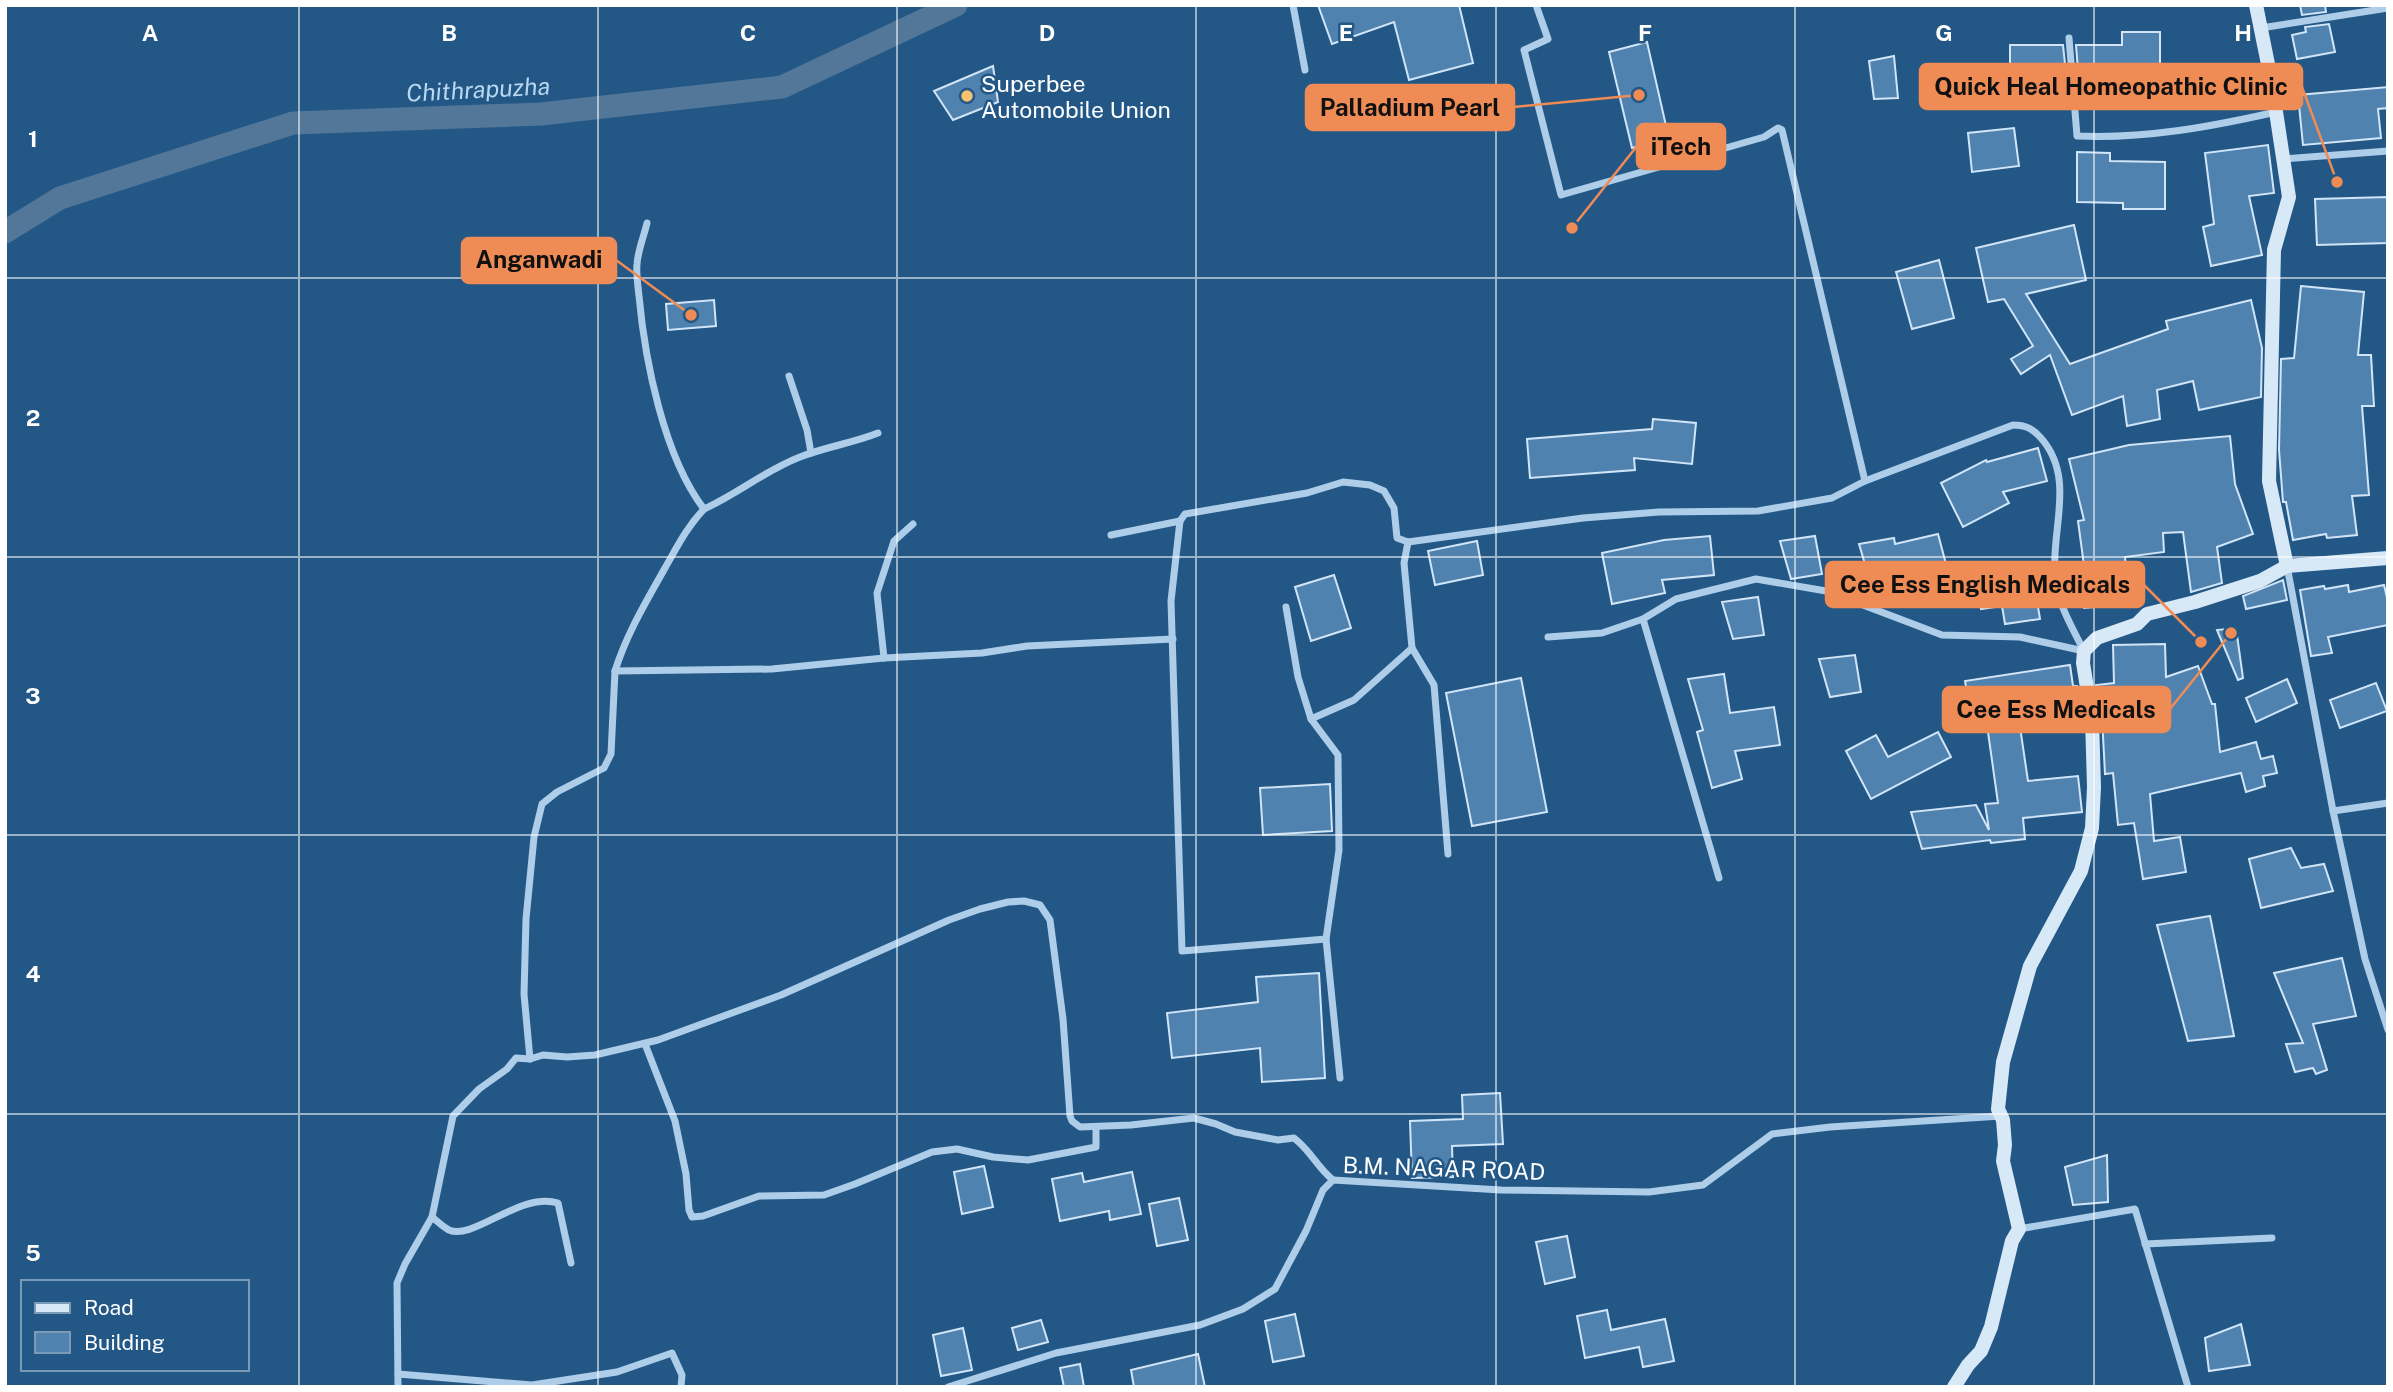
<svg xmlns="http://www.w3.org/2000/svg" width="2393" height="1392" font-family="'Public Sans',sans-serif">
<rect width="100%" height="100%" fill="#235786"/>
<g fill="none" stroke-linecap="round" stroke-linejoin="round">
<polyline stroke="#527799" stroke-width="23" points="5,232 60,198 293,123 541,114 782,87 956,5"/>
</g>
<g fill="#5082b0" stroke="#d1e5f7" stroke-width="2">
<polygon points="1318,5 1459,5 1473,63 1409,80 1394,22 1332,44"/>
<polygon points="2300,5 2325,5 2326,12 2302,15"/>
<polygon points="2329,24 2335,52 2297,59 2292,35 2306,32 2305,27"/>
<polygon points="2122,32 2160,32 2160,83 2079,83 2076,45 2122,45"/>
<polygon points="1647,42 1669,139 1632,148 1609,52"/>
<polygon points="2010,45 2063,45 2067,83 2055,83 2055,90 2010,90"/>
<polygon points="1894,56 1898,98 1874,99 1869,61"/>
<polygon points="993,66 998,102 953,120 934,91"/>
<polygon points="2388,87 2388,108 2378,109 2381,138 2303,145 2298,95"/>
<polygon points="2014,128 2019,166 1972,172 1968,133"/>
<polygon points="2268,145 2274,193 2249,196 2262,255 2211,266 2203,227 2214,224 2205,153"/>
<polygon points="2077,152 2110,153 2110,161 2165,162 2165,209 2123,209 2123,203 2077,202"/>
<polygon points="2388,197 2388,243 2317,245 2315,199"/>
<polygon points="2074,225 2086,280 2026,294 2070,364 2168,329 2166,321 2251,300 2262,348 2261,397 2199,410 2193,381 2157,390 2160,419 2127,426 2123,396 2072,415 2050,355 2021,374 2011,359 2033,346 2004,299 1988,302 1976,248"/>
<polygon points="1939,260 1954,318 1912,329 1896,272"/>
<polygon points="2301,286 2364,292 2358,355 2371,355 2374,406 2362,406 2369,495 2352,496 2357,535 2327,538 2326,534 2293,540 2286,502 2283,502 2279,450 2281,359 2294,358"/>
<polygon points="714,300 716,326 668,330 666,304"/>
<polygon points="1653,419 1696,423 1692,464 1634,458 1635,470 1530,478 1527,439 1652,429"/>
<polygon points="2230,436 2235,484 2253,534 2217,547 2222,583 2191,592 2183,532 2163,533 2164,552 2125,557 2130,604 2084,608 2080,574 2085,573 2078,521 2084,520 2069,459 2129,445"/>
<polygon points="2038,448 2047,481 2003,492 2009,503 1963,527 1941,483 1986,460 1987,462"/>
<polygon points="1938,534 1954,594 1930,601 1923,573 1870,581 1859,544 1894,538 1895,544"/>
<polygon points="1710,536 1714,575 1662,580 1665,593 1612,604 1602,553 1664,540"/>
<polygon points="1815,536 1822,574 1791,579 1780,541"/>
<polygon points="1477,541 1483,575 1435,585 1428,551"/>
<polygon points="2032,570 2040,619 2005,624 2002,606 1981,609 1976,579"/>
<polygon points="1334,575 1351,628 1311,641 1295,587"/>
<polygon points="2283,580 2287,600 2246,609 2243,596"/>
<polygon points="2348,585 2349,592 2384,585 2388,602 2388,625 2328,637 2332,653 2311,656 2300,590 2324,586 2325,589"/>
<polygon points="1758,597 1764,635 1733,639 1722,602"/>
<polygon points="2236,628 2243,678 2238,680 2217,630"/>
<polygon points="2165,644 2166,677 2198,666 2212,704 2215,704 2220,752 2256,742 2261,759 2273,756 2277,773 2263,776 2265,786 2246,792 2241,773 2150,794 2154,841 2180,837 2186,872 2143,879 2134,823 2118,825 2113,773 2105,774 2102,717 2096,685 2114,683 2113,645"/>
<polygon points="1855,655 1861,692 1830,697 1819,659"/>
<polygon points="2070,665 2073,686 2077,686 2081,710 2019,720 2028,781 2078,776 2082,812 2023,818 2025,839 1991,843 1990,840 1922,849 1911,812 1976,805 1989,830 1985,804 1998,803 1987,725 1973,727 1965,681"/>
<polygon points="1724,674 1730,713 1774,707 1780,745 1735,751 1742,779 1712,788 1697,732 1703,730 1688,679"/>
<polygon points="1521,678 1547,812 1472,826 1446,693"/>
<polygon points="2287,679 2297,703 2256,722 2246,698"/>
<polygon points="2376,683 2387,711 2340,728 2330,700"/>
<polygon points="1938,732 1951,757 1871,799 1846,751 1876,735 1888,757"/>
<polygon points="1330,784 1332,831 1263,835 1260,788"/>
<polygon points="2291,848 2301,868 2324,864 2333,891 2261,908 2249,859"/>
<polygon points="2210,916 2234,1036 2188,1041 2157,925"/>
<polygon points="2342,958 2356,1016 2313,1024 2327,1070 2316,1074 2313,1068 2295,1072 2286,1044 2303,1043 2274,973"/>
<polygon points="1319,973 1325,1078 1262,1082 1260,1048 1172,1058 1167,1013 1258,1002 1256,977"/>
<polygon points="1500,1093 1503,1144 1452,1146 1453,1177 1412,1178 1410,1121 1463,1119 1462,1095"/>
<polygon points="2107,1155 2108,1202 2073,1205 2065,1167"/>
<polygon points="984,1166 993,1207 962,1214 954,1172"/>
<polygon points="1132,1172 1141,1214 1110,1220 1109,1211 1060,1221 1052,1179 1082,1173 1084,1182"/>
<polygon points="1179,1198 1188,1240 1157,1246 1149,1204"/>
<polygon points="1567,1236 1575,1277 1545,1284 1536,1242"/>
<polygon points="1607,1310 1611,1330 1665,1319 1674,1361 1643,1367 1639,1347 1585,1358 1577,1316"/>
<polygon points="1295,1314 1304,1356 1273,1362 1265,1321"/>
<polygon points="1041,1320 1048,1342 1018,1350 1012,1328"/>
<polygon points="2241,1324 2250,1365 2209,1371 2205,1338"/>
<polygon points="963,1328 972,1370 941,1376 933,1335"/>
<polygon points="1198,1354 1205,1387 1134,1387 1131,1370"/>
<polygon points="1080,1364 1084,1387 1064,1387 1060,1368"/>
</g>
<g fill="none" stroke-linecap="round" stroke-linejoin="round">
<g stroke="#adcde9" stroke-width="7">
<polyline points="1293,5 1305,70"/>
<path d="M1536,5l12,34 -24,11 37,145 203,-58 14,-9 4,2 83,351 148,-56c13,0 20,4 28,13 35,40 10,91 14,137 2,28 17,52 29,76l-64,-14 -78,-2 -116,-44 -70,-12 -80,20 -33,20 -41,14 -54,4"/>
<polyline points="2261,28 2388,8"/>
<path d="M2069,38l8,98c67,3 133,-9 199,-24"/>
<polyline points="2284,159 2388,151"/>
<polyline points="789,376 807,430 811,453"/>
<path d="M704,509c33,-15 62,-39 96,-52 25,-10 53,-14 78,-24"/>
<polyline points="1111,535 1180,521"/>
<polyline points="2287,566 2333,811 2365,959 2388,1030"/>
<polyline points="1286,607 1298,677 1311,719 1338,755 1339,850 1326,939 1340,1078"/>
<polyline points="1643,619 1719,878"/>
<polyline points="1412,648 1434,685 1448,854"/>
<polyline points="884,658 877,593 894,541 913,524"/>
<path d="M615,671c12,-38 31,-69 50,-103 12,-21 22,-41 39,-59 -40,-52 -59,-148 -65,-213 -1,-10 -3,-22 -2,-32 1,-14 7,-28 10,-41"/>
<polyline points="1311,719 1354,700 1412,648 1404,563 1408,542"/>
<polyline points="2333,811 2388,803"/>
<polyline points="1326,939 1182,951 1171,601 1180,521 1185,514 1307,493 1343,482 1370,485 1384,491 1394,508 1397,538 1408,542 1583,518 1659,512 1758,511 1832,498 1865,481"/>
<polyline points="645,1044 675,1121 686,1174 689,1210 692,1217 703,1216 759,1196 824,1195 855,1184 932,1152 957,1149 993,1157 1028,1160 1096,1147 1096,1127"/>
<polyline points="530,1059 524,994 526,919 534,837 542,804 557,792 604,768 611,754 615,671 772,669 884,658 982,653 1027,646 1173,639"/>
<path d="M432,1217c5,4 11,10 17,13 24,11 72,-39 109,-27l13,60"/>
<polyline points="2019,1229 2135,1209 2188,1387"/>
<polyline points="2145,1244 2272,1238"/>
<polyline points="398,1374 532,1385 617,1372 672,1353 682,1375 681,1387"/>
<path d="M398,1387l-1,-104 8,-19 27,-47 21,-101 26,-27 28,-20 9,-11 14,1 13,-4 24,2 28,-2 63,-15 123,-45 168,-75 31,-11 28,-7 16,-1 16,4 10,15 13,99 7,97 2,5 8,6 51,-2 63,-7 22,6 19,8 43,8 16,-2c17,13 23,29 39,42"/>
<polyline points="948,1387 1056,1353 1200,1325 1243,1309 1275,1289 1306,1231 1323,1190 1333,1180 1501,1190 1649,1192 1703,1185 1772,1134 1830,1127 2001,1116"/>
</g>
<g stroke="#d7e8f7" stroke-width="14">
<polyline points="2256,5 2271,79 2289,197 2274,250 2269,481 2287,566"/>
<polyline points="1954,1387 1968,1365 1981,1351 1991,1327 2012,1241 2019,1229 2003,1161 2005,1145 2003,1120 1998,1109 2003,1062 2030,966 2081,871 2092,828 2094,787 2092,719 2083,663 2084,651 2097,638 2137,624 2147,614 2195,602 2260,581 2287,566 2388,558"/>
</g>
</g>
<path fill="none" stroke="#fff" stroke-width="2" stroke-opacity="0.55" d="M299,5v1382M598,5v1382M897,5v1382M1196,5v1382M1496,5v1382M1795,5v1382M2094,5v1382M5,278h2383M5,557h2383M5,835h2383M5,1114h2383"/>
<circle fill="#f4c270" stroke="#235786" stroke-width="2.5" cx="967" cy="96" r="7"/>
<g text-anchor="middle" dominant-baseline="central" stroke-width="5" stroke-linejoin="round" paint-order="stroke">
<g font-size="23" fill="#fff" stroke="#235786" text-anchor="start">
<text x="981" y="83">Superbee<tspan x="981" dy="26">Automobile Union</tspan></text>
</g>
<g font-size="23" fill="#fff" stroke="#235786">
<text transform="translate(1444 1168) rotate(2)">B.M. NAGAR ROAD</text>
</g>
<g font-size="24" font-style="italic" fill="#b8d7f0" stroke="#235786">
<text transform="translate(478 89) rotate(-3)">Chithrapuzha</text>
</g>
</g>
<g font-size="23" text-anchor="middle" font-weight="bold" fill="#fff" stroke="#235786" stroke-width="5" stroke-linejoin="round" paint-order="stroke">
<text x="150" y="41">A</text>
<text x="449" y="41">B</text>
<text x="748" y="41">C</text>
<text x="1047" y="41">D</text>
<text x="1346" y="41">E</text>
<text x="1645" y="41">F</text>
<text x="1944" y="41">G</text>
<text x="2243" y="41">H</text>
<text x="33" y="147">1</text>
<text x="33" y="426">2</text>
<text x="33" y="704">3</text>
<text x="33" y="982">4</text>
<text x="33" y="1261">5</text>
</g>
<path fill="none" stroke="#ef8b55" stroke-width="2.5" d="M2337 182L2302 87M1639 95L1514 107M1572 228L1637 146M691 315L616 260M2201 642L2144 585M2231 633L2170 709"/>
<g fill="#ef8b55" stroke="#235786" stroke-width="2.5">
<circle cx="2337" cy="182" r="7"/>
<circle cx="1639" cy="95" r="7"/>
<circle cx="1572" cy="228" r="7"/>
<circle cx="691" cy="315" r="7"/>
<circle cx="2201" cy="642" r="7"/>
<circle cx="2231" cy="633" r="7"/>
</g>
<g fill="#ef8b55" stroke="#ef8b55" stroke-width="2.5">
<rect x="1920" y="64" width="382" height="45" rx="7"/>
<rect x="1306" y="85" width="208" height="45" rx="7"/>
<rect x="1637" y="124" width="88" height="45" rx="7"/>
<rect x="462" y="238" width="154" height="45" rx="7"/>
<rect x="1826" y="562" width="318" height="45" rx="7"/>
<rect x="1943" y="687" width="227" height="45" rx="7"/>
</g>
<g font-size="24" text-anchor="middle" font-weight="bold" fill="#111">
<text x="2111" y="95">Quick Heal Homeopathic Clinic</text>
<text x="1410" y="116">Palladium Pearl</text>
<text x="1681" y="155">iTech</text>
<text x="539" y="268">Anganwadi</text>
<text x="1985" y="593">Cee Ess English Medicals</text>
<text x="2056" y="718">Cee Ess Medicals</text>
</g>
<rect width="2393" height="1392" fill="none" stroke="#ffffff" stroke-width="14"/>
<rect x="21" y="1280" width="228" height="91" fill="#235786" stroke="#7b9ab6" stroke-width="2"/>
<rect x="35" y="1303" width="35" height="10" fill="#d7e8f7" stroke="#7b9ab6" stroke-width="2"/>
<text x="84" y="1315" font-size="21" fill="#ffffff">Road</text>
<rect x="35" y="1332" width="35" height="21" fill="#5082b0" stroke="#7b9ab6" stroke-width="2"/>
<text x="84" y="1350" font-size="21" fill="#ffffff">Building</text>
</svg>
